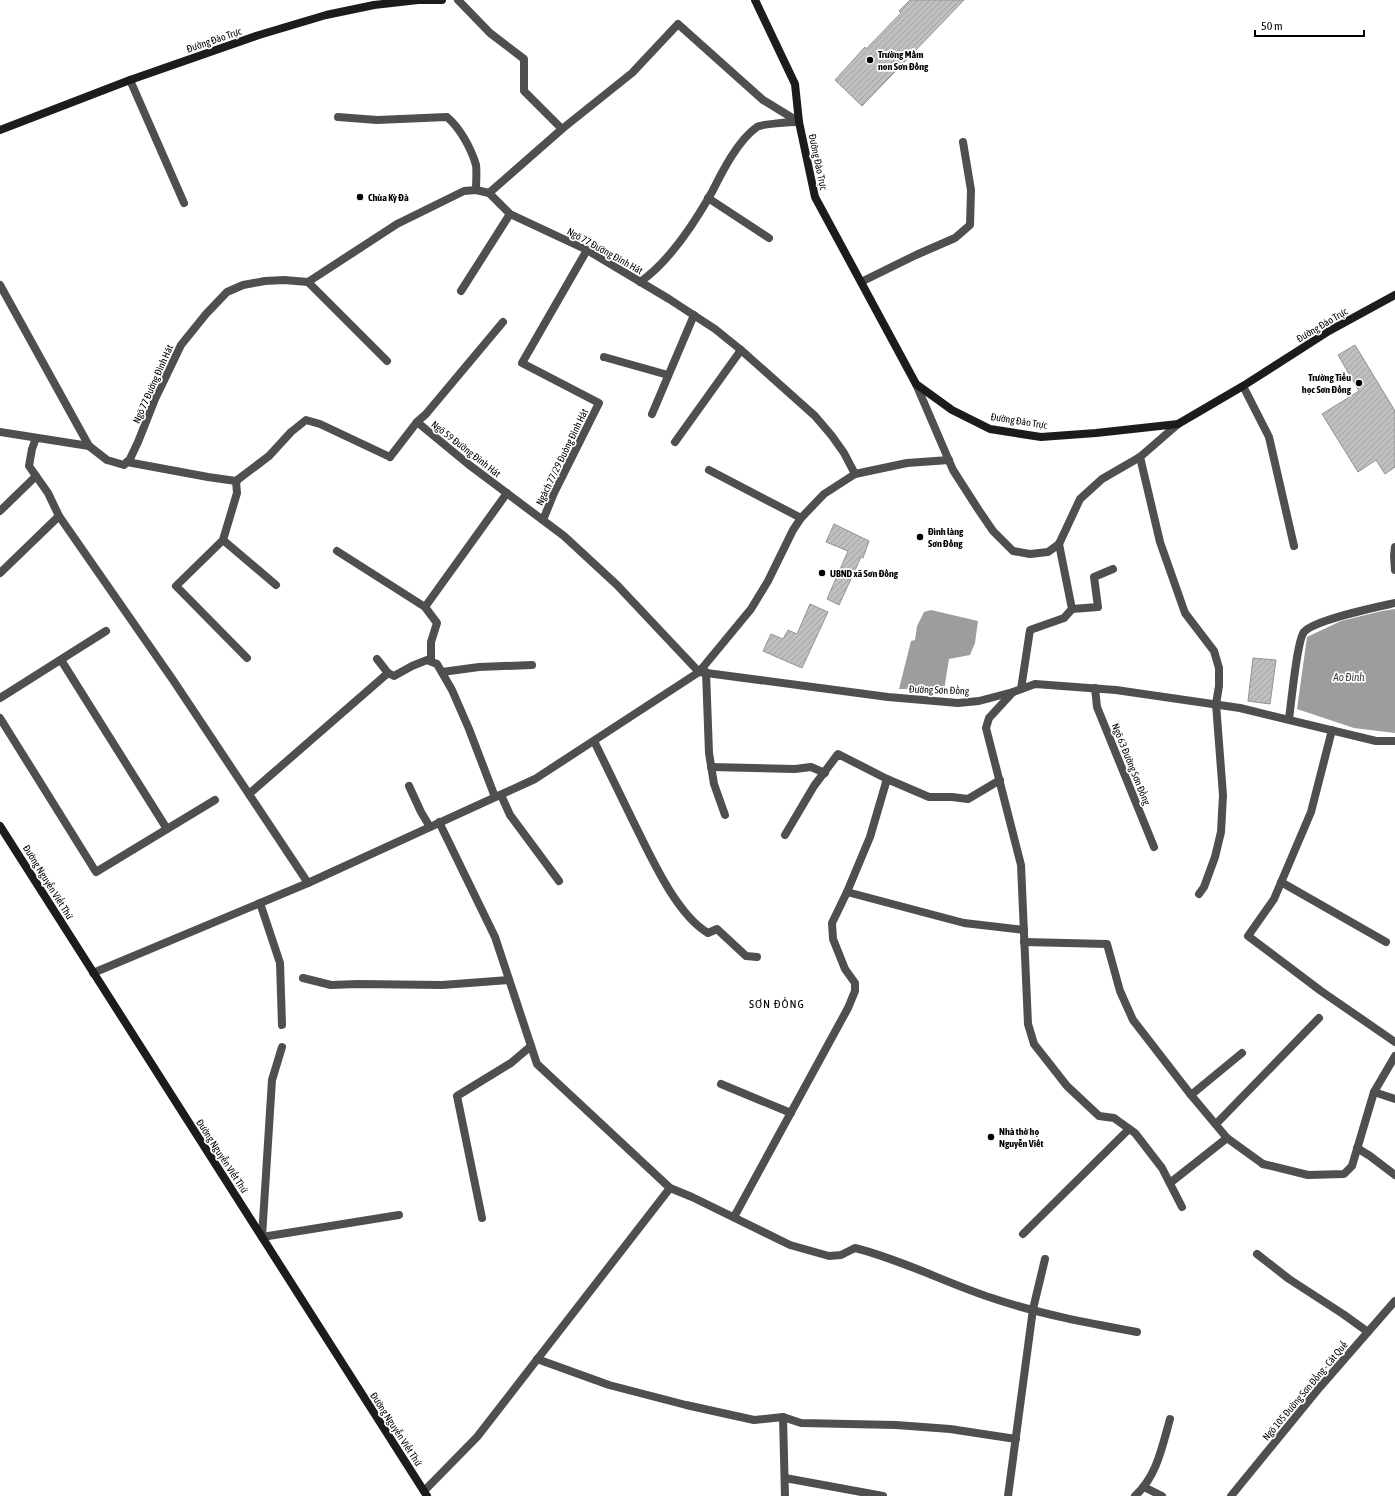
<svg xmlns="http://www.w3.org/2000/svg" width="1395" height="1496" font-family="'Asap Condensed',sans-serif">
<defs>
<pattern id="building-hatch" width="6" height="6" patternUnits="userSpaceOnUse"><rect width="6" height="6" fill="#bfbfbf"/><path d="M-1 1l2-2M0 6l6-6M5 7l2-2" fill="none" stroke="#a2a2a2"/></pattern>
</defs>
<rect width="100%" height="100%" fill="#fff"/>
<g fill="#9d9d9d">
<polygon points="1395,609 1395,733 1354,728 1297,709 1307,637 1341,621 1382,611"/>
<polygon points="931,610 978,621 975,643 970,655 949,659 944,690 899,689 911,641 915,640 917,626 924,612"/>
</g>
<g fill="url(#building-hatch)" stroke="#939393">
<polygon points="910,0 964,0 862,106 835,80 865,47 866,49 901,13 899,11"/>
<polygon points="1355,345 1395,411 1395,467 1385,474 1376,460 1358,472 1322,414 1359,391 1338,355"/>
<polygon points="834,524 869,541 863,558 861,557 839,605 827,599 848,551 826,542"/>
<polygon points="810,604 828,612 802,668 763,651 771,634 783,639 788,630 797,634"/>
<polygon points="1253,658 1276,660 1270,704 1248,701"/>
</g>
<g fill="none" stroke-linecap="round" stroke-linejoin="round">
<g stroke="#4f4f4f" stroke-width="8">
<polyline points="489,193 562,129"/>
<polyline points="708,198 769,238"/>
<polyline points="461,291 510,214"/>
<polyline points="604,357 668,375"/>
<polyline points="652,414 694,315"/>
<polyline points="675,442 741,350"/>
<polyline points="390,457 417,422 426,414 503,322"/>
<polyline points="1140,457 1160,542 1185,613 1214,651 1219,668 1219,686 1216,704 1223,795 1221,832 1215,857 1204,887 1199,894"/>
<polyline points="709,470 801,518"/>
<polyline points="236,481 237,493 223,540 176,586 247,658"/>
<polyline points="543,520 554,493 599,403 522,363 587,250"/>
<polyline points="223,540 276,585"/>
<polyline points="337,551 425,607 437,623 431,642 431,661"/>
<polyline points="425,607 507,493"/>
<polyline points="377,659 388,673 394,676 412,666 427,660 437,664 452,690 469,729 495,797"/>
<polyline points="61,660 167,829"/>
<polyline points="442,672 479,667 532,665"/>
<polyline points="706,672 709,753 714,784 725,815"/>
<polyline points="0,698 106,631"/>
<polyline points="0,718 96,872 215,800"/>
<polyline points="711,767 795,769 811,767 825,773"/>
<polyline points="249,794 388,673"/>
<polyline points="501,795 510,815 559,881"/>
<polyline points="847,892 964,923 1024,930"/>
<polyline points="260,903 280,963 282,1025"/>
<polyline points="1024,942 1107,944 1120,991 1133,1020 1191,1095 1227,1138 1263,1164"/>
<polyline points="282,1047 272,1080 262,1237 399,1215"/>
<polyline points="721,1084 791,1113"/>
<polyline points="1191,1095 1242,1053"/>
<polyline points="1216,1124 1319,1018"/>
<polyline points="1357,1148 1370,1156 1395,1175"/>
<polyline points="1170,1183 1227,1138"/>
<polyline points="482,1218 457,1096 511,1063 531,1046"/>
<polyline points="1257,1254 1289,1279 1343,1314 1368,1332"/>
<polyline points="785,1478 883,1496"/>
<polyline points="1144,1487 1162,1496"/>
<path d="M1135,1496c22,-20 27,-49 35,-77"/>
</g>
<g stroke="#4f4f4f" stroke-width="8">
<polyline points="458,0 490,33 524,59 524,91 562,129 632,73 678,24 763,100 799,122"/>
<polyline points="130,80 184,203"/>
<path d="M338,117l39,3 70,-3c13,11 24,31 29,48 1,7 0,17 0,25"/>
<polyline points="308,282 387,361"/>
<path d="M640,282c29,-20 55,-60 72,-90 10,-20 26,-52 45,-65 4,-3 34,-5 42,-5"/>
<polyline points="861,282 916,255 955,238 970,225 971,190 963,142"/>
<polyline points="0,285 89,446"/>
<polyline points="916,384 953,470 978,509 993,531 1013,551 1030,554 1048,552 1059,544 1080,499 1102,479 1140,457 1178,424"/>
<polyline points="1243,386 1269,437 1294,546"/>
<polyline points="417,422 468,464 564,536 617,585 699,672"/>
<polyline points="0,432 89,446 107,460 124,465 130,459 138,442 155,399 181,345 206,314 227,292 243,285 265,281 284,280 308,282 397,224 464,191 476,190 489,193 510,214 587,250 669,299 715,329 741,350 815,416 832,436 844,453 855,474"/>
<polyline points="36,438 32,449 29,466 48,493 59,516 173,680 308,883"/>
<polyline points="127,462 208,477 236,481 269,456 291,432 306,420 320,424 390,457"/>
<polyline points="0,511 36,476"/>
<polyline points="1395,547 1394,556 1395,570"/>
<polyline points="0,573 59,516"/>
<polyline points="1072,609 1098,607 1094,577 1113,569"/>
<polyline points="699,672 888,697 958,703 979,701 1013,692"/>
<polyline points="1095,688 1097,707 1154,847"/>
<polyline points="1021,689 1030,630 1064,618 1072,609 1059,544"/>
<path d="M1289,719c2,-14 8,-79 15,-87 10,-12 73,-25 91,-29"/>
<polyline points="1332,730 1311,812 1274,899 1248,936 1321,991 1395,1042"/>
<path d="M594,741c13,27 27,55 40,82 17,34 42,91 74,110l9,-4 29,27 11,1"/>
<polyline points="409,786 421,812 430,827"/>
<path d="M439,822l56,115 42,127 133,124 22,9 98,48 39,11 12,-1 14,-7c48,12 91,35 137,50 47,16 96,25 145,34"/>
<polyline points="785,835 814,786 838,754 887,779 929,797 952,797 968,799 1000,780"/>
<polyline points="1281,882 1386,942"/>
<polyline points="93,973 308,883 535,779 699,672 751,609 768,581 793,530 801,518 824,494 855,474 907,463 949,460"/>
<polyline points="303,978 331,985 358,984 442,985 509,980"/>
<polyline points="1374,1092 1395,1099"/>
<polyline points="1263,1164 1308,1175 1344,1174 1352,1166 1374,1092 1395,1056"/>
<polyline points="1182,1207 1162,1168 1135,1133 1114,1118 1099,1116 1067,1086 1034,1044 1028,1024 1021,865 986,728 989,718 1013,692 1035,684 1116,690 1240,708 1376,741 1395,741"/>
<polyline points="734,1217 848,1008 855,991 855,983 845,969 833,939 832,923 847,892 870,837 887,779"/>
<polyline points="1023,1234 1129,1129"/>
<polyline points="537,1359 609,1385 686,1405 754,1420 783,1417 801,1423 896,1425 950,1429 1016,1439"/>
<polyline points="783,1417 785,1496"/>
<polyline points="424,1491 477,1437 670,1188"/>
<polyline points="1008,1496 1033,1309 1045,1259"/>
<polyline points="1231,1496 1320,1387 1395,1301"/>
</g>
<g stroke="#1c1c1c" stroke-width="8">
<polyline points="755,0 795,84 799,122 815,197 916,384 952,410 990,429 1041,437 1096,433 1178,424 1243,386 1329,331 1395,295"/>
<polyline points="0,130 130,80 259,35 326,15 374,5 418,0 442,0"/>
<polyline points="0,826 427,1496"/>
</g>
</g>
<g fill="#000" stroke="#fff" stroke-width="1.5">
<circle cx="870" cy="60" r="4"/>
<circle cx="360" cy="197" r="4"/>
<circle cx="1359" cy="383" r="4"/>
<circle cx="920" cy="537" r="4"/>
<circle cx="822" cy="573" r="4"/>
<circle cx="991" cy="1137" r="4"/>
</g>
<g text-anchor="middle" dominant-baseline="central" stroke-width="3.5" stroke-linejoin="round" paint-order="stroke">
<g font-size="10" fill="#000" stroke="#fff">
<text transform="translate(214 40) rotate(-19)">Đường Đào Trực</text>
<text transform="translate(818 162) rotate(78)">Đường Đào Trực</text>
<text transform="translate(605 251) rotate(29)">Ngõ 77 Đường Đình Hát</text>
<text transform="translate(1322 325) rotate(-31)">Đường Đào Trực</text>
<text transform="translate(153 384) rotate(-66)">Ngõ 77 Đường Đình Hát</text>
<text transform="translate(1019 421) rotate(9)">Đường Đào Trực</text>
<text transform="translate(466 449) rotate(38)">Ngõ 59 Đường Đình Hát</text>
<text transform="translate(562 457) rotate(-64)">Ngách 77/29 Đuòng Đình Hát</text>
<text transform="translate(939 690) rotate(2)">Đường Sơn Đồng</text>
<text transform="translate(1131 764) rotate(68)">Ngõ 63 Đường Sơn Đồng</text>
<text transform="translate(48 882) rotate(58)">Đường Nguyễn Viết Thứ</text>
<text transform="translate(222 1156) rotate(57)">Đường Nguyễn Viết Thứ</text>
<text transform="translate(1305 1391) rotate(-50)">Ngõ 105 Đường Sơn Đồng - Cát Quế</text>
<text transform="translate(396 1429) rotate(57)">Đường Nguyễn Viết Thứ</text>
</g>
<g font-size="10" font-weight="bold" fill="#000" stroke="#fff" text-anchor="start">
<text x="878" y="54">Trường Mầm<tspan x="878" dy="12">non Sơn Đồng</tspan></text>
<text x="368" y="197">Chùa Kỳ Đà</text>
<text x="1351" y="377" text-anchor="end">Trường Tiểu<tspan x="1351" dy="12">học Sơn Đồng</tspan></text>
<text x="928" y="531">Đình làng<tspan x="928" dy="12">Sơn Đồng</tspan></text>
<text x="830" y="573">UBND xã Sơn Đồng</text>
<text x="999" y="1131">Nhà thờ họ<tspan x="999" dy="12">Nguyễn Viết</tspan></text>
</g>
<g font-size="11" font-style="italic" fill="#3e3e3e" stroke="#fff">
<text x="1349" y="677">Ao Đình</text>
</g>
<g font-size="12" letter-spacing="1" fill="#000" stroke="#fff">
<text x="777" y="1004">SƠN ĐỒNG</text>
</g>
</g>
<path d="M1255 30v6h109v-6" fill="none" stroke="#000000" stroke-width="2"/>
<text x="1261" y="30" font-size="12" fill="#000000" stroke="#ffffff" stroke-width="3" paint-order="stroke">50 m</text>
</svg>
